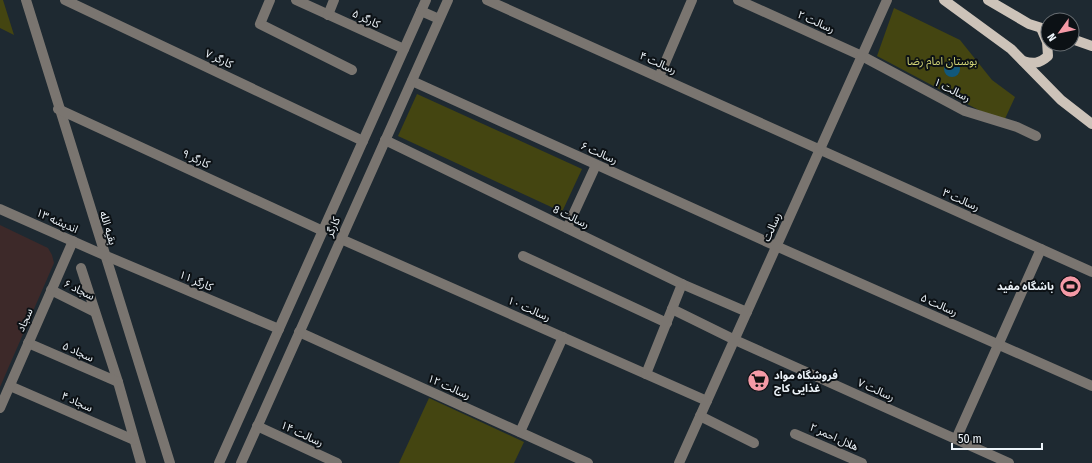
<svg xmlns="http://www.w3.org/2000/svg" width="1092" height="463" font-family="'Fira Sans Condensed','Noto Sans Arabic',sans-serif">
<rect width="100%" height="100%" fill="#1e2931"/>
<polygon fill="#3d2929" points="0,225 48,248 52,255 54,263 0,387"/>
<g fill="#444511">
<polygon points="0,0 3,0 14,35 0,28"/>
<polygon points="894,8 960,40 992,80 1015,97 1003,123 877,56"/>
<polygon points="417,94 582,169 562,212 398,136"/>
<polygon points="429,398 524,442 514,463 399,463"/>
</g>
<circle fill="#11587b" cx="952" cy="69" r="8"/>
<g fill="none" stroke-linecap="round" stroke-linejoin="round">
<g stroke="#7a7570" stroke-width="10">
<polyline points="26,0 170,463"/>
<polyline points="65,0 363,141"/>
<polyline points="270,0 260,24 352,70"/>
<polyline points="296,0 404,49"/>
<polyline points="487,0 1092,272"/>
<polyline points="738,0 862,56 965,111 1017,127 1036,136"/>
<polyline points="421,11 439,19"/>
<polyline points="328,15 334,0"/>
<polyline points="659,77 692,0"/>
<polyline points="412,81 776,246 1092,386"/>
<polyline points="58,109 323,231"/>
<polyline points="385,140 682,284 747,312"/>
<polyline points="0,209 104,255 279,329"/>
<polyline points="567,228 596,165"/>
<polyline points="341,239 707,401"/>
<polyline points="523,256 667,323"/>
<polyline points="81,268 118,382 141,463"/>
<polyline points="51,290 95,312"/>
<polyline points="672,309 735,340 1009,463"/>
<polyline points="299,332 588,463"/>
<polyline points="28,343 118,382"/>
<polyline points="646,374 682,284"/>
<polyline points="10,386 134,440"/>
<polyline points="0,408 73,241"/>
<polyline points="700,416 754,443"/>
<polyline points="257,426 337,463"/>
<polyline points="520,432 563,337"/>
<polyline points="795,434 862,463"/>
<polyline points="956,439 1041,249"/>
<polyline points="219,463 426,0"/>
<polyline points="241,463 448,0"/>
<polyline points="679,463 887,0"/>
</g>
<g stroke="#cdc3b9" stroke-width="10">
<polyline points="944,0 1011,49 1061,100 1092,124"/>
<polyline points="988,0 1029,24 1048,30"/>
<polyline points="1072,39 1092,46"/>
<path d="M1023,61c10,3 16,3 25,-5l-1,-14 -6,-14"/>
</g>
</g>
<defs>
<symbol id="stadium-disc" viewBox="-11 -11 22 22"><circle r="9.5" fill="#f49aa6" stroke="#0c1115"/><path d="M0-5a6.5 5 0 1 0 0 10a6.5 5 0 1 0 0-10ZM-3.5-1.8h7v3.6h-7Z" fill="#111"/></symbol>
<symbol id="supermarket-disc" viewBox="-11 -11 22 22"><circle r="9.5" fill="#f49aa6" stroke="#0c1115"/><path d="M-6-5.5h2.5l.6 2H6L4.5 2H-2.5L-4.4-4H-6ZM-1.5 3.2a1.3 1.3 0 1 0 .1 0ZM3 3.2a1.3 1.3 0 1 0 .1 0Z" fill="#111"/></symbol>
</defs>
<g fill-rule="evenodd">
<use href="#stadium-disc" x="1058" y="274" width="25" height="25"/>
<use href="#supermarket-disc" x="746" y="368" width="25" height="25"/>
</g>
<g text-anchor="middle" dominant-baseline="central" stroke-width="4" stroke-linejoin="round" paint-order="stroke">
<g font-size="11" fill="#edf4fa" stroke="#0c1115">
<text transform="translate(366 19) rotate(25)">کارگر ۵</text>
<text transform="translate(816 22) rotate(24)">رسالت ۲</text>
<text transform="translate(219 59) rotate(25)">کارگر ۷</text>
<text transform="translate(658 63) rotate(24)">رسالت ۴</text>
<text transform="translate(952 90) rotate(27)">رسالت ۱</text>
<text transform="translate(599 153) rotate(24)">رسالت ۶</text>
<text transform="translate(196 159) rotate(25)">کارگر ۹</text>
<text transform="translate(961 200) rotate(24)">رسالت ۳</text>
<text transform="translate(571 217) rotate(26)">رسالت 8</text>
<text transform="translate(57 221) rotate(24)">اندیشه ۱۳</text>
<text transform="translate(333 227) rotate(-66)">کارگر</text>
<text transform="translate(772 227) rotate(-66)">رسالت</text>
<text transform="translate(108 228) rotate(73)">بقیه الله</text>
<text transform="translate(196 281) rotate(23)">کارگر ۱۱</text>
<text transform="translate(79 290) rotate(26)">سجاد ۶</text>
<text transform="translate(939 305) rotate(24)">رسالت ۵</text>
<text transform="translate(529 309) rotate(24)">رسالت ۱۰</text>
<text transform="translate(25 320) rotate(-66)">سجاد</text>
<text transform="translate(78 352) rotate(24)">سجاد ۵</text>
<text transform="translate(449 387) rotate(24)">رسالت ۱۲</text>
<text transform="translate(876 390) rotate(24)">رسالت ۷</text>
<text transform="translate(77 402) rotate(24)">سجاد ۴</text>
<text transform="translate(302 434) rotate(25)">رسالت ۱۴</text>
<text transform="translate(834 437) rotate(24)">هلال احمر ۲</text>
</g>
<g font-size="11" fill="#d2d577" stroke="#0c1115">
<text x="942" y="61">بوستان امام رضا</text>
</g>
<g font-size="11" font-weight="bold" fill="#edf4fa" stroke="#0c1115" text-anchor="end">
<text x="1054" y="286">باشگاه مفید</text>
<text x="774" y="375" text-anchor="start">فروشگاه مواد<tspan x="774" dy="13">غذایی کاج</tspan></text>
</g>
</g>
<g transform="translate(1060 32) rotate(237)"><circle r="19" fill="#0c1115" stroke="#666c71"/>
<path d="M0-3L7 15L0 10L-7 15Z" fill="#f49aa6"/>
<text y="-6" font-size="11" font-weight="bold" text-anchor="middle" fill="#edf4fa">N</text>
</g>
<path d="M952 443v6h90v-6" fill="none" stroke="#edf4fa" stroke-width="2"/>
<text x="958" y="443" font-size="12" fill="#edf4fa" stroke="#0c1115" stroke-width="3" paint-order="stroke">50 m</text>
</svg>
